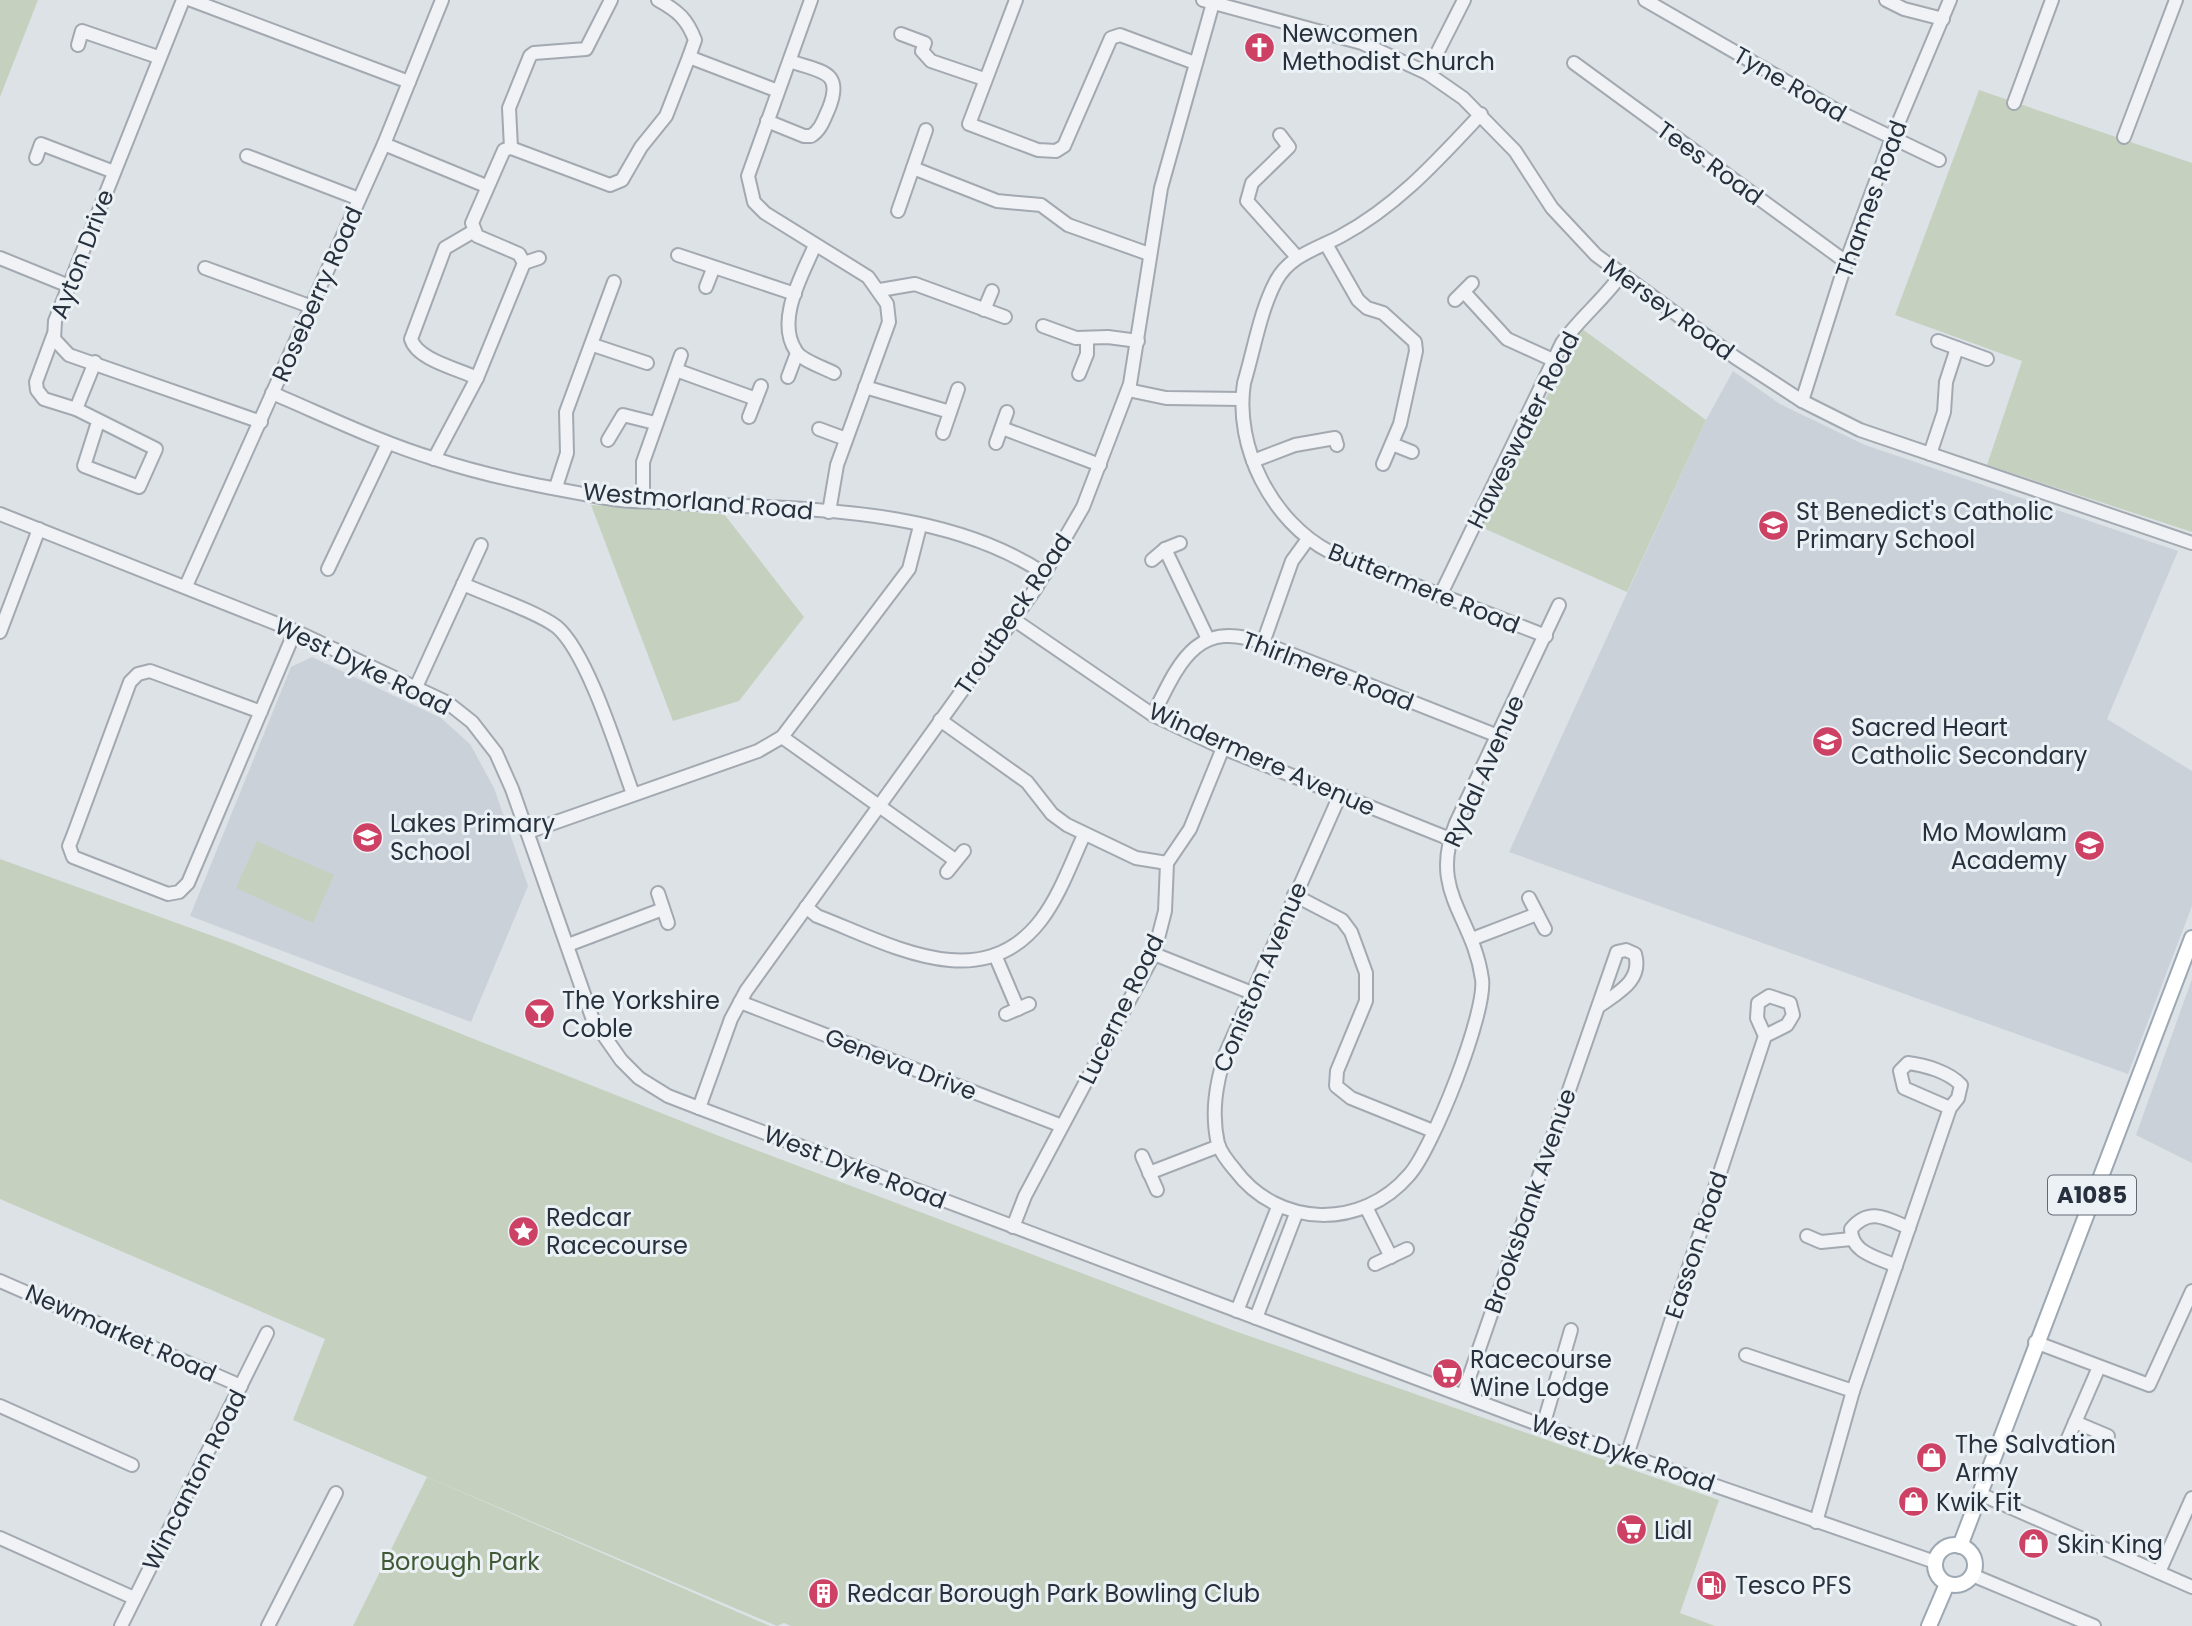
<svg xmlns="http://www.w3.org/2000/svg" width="2192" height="1626" font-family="Poppins,sans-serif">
<rect width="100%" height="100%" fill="#dde2e7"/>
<g fill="#cbd1d9">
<polygon points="1733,371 1780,404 1865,445 2178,551 2107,719 2192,771 2192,906 2128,1074 1509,852 1706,420"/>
<polygon points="312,657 441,718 470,744 494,788 528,886 471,1022 190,916 291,667"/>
<polygon points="2192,979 2192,1163 2136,1135"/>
</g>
<g fill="#c5d1be">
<polygon points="0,0 38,0 0,97"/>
<polygon points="1979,90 2192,163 2192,532 1987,465 2022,361 1895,315"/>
<polygon points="1581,328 1706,420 1627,592 1481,527"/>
<polygon points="591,505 724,514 804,617 739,701 673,721"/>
<polygon points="257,841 334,875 313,923 236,888"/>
<polygon points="0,859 232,943 714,1134 1232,1330 1719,1500 1680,1613 1715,1626 791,1626 784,1623 777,1626 293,1420 325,1339 0,1199"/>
<polygon points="427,1477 770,1626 353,1626"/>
</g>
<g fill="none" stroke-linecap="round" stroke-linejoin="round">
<defs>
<g id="minor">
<polyline points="183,0 55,321 54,339 69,355 261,422"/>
<polyline points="191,0 409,82"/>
<path d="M658,0c20,11 29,19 37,40l-6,17"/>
<polyline points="811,0 748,176 754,202 765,213 868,277 887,304 889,322 837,465 829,512"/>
<polyline points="1016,0 969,124 1038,150 1056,151 1064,146 1111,38 1120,35 1195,63"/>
<polyline points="1203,0 1362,43 1427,73 1463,98 1515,151 1552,208 1596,255 1736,358 1802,401 1860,430 2192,543"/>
<polyline points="1645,0 1839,112 1939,160"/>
<polyline points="1886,0 1904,9 1943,19"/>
<polyline points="901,34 925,43 922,51 931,61 984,79"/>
<polyline points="78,45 82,31 158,57"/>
<polyline points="1574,63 1846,262"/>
<polyline points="1427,73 1464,0"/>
<polyline points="2014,103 2052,0"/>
<path d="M1481,114c-43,46 -84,92 -140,122 -24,13 -51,19 -65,45 -16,30 -22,69 -32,102 -10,64 28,139 86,169l216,84"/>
<path d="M767,121l37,15h7c10,-6 13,-17 18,-28 15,-38 -9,-36 -39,-47"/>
<polyline points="1280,135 1289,147 1252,183 1247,201 1297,257"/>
<polyline points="2124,137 2176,0"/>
<polyline points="384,144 486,186"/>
<polyline points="511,148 509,108 530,56 534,53 586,49 611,0"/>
<polyline points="247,156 359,199"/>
<polyline points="36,158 41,144 114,172"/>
<polyline points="913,168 997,201 1041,205 1068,225 1149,254"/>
<polyline points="898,211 926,130"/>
<path d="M474,231l-29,17 -34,91c6,21 48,30 66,39"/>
<polyline points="1326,244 1358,300 1367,308 1383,313 1415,342 1416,351 1400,424 1383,464"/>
<path d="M815,245c-12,29 -40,75 -19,106 6,10 27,16 38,22"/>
<polyline points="678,255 795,294"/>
<polyline points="0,258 69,286"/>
<polyline points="524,263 539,258"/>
<polyline points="205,268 312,307"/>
<polyline points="706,287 713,269"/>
<polyline points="880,290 915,284 1005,317"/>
<polyline points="1464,292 1507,339 1553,360"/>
<polyline points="1455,300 1472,283"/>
<polyline points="984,310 992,291"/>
<polyline points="1043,326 1076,338 1108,337 1138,341"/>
<polyline points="53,336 36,382 37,390 44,399 76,409 156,449 139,487 84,466 98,422"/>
<polyline points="1938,341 1987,359"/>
<polyline points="593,345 647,363"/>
<polyline points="676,370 756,399"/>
<polyline points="1079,374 1087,354 1087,339"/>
<polyline points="788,377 797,353"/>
<polyline points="865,387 950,412"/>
<polyline points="1128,390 1166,398 1242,399"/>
<path d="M272,393c54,23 107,49 163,66 55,18 114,29 171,39 23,5 50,3 74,5 121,7 261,2 365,71"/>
<polyline points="1802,401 1846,262 1892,138 1950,0"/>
<polyline points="76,409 95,362"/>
<polyline points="749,417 761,386"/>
<polyline points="1002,428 1100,465"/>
<polyline points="819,429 846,439"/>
<polyline points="943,433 958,389"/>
<polyline points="608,440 623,415 655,423"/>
<polyline points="996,443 1007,412"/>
<polyline points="1392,444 1412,452"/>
<polyline points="1930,454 1944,412 1946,382 1957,348"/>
<polyline points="434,459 477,378 524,263 519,254 477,236 472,223 504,150 511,148 610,185 622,180 641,147 666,116 689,57 778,91"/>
<polyline points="1253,461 1295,445 1335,438 1337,445"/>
<polyline points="556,487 567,453 566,412 614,282"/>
<polyline points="643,501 643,462 681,355"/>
<polyline points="0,514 295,631 448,703 472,722 496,753 512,789 593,1020 621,1060 639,1078 668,1096 699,1108 1543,1426 1935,1562"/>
<polyline points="1165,549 1208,639"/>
<polyline points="1152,560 1165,549 1180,543"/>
<polyline points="328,569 388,443"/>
<path d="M463,584c24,11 75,28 94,43 31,27 61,126 76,167"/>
<polyline points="186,586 384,144 442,0"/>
<path d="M1440,596l122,-253c18,-25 41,-43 59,-68"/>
<polyline points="1013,619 1153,715 1223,748 1450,839"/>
<polyline points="0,632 39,529"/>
<polyline points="1263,643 1292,561 1308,539"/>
<polyline points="416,687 481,545"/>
<polyline points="261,712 150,671 138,674 130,682 73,836 69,846 73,857 168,894 179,892 188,883 295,631"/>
<path d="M1153,715c26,-52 43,-97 110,-72l235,93"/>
<polyline points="940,720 1027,782 1052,814 1067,825 1136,858 1167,863"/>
<polyline points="782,737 955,860"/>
<path d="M1340,795l-115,260c-9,29 -14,58 -7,89 3,9 11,19 17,26 43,58 127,60 174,5 23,-25 78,-163 73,-196 -9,-64 -54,-87 -26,-156l103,-218"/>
<polyline points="528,832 758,751 782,737 909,569 920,526"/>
<polyline points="947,872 964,851"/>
<polyline points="658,893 668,923"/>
<polyline points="1294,895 1342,920 1351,932 1366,973 1366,1001 1337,1071 1336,1086 1351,1098 1433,1131"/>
<polyline points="1529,898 1545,929"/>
<path d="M806,907l11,9c71,27 164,83 224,4 19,-25 30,-57 43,-85"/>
<polyline points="1472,939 1537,914"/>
<polyline points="568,945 663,909"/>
<polyline points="1154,954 1252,993"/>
<polyline points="995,955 1018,1009"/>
<polyline points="740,1002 1062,1126"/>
<polyline points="1006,1014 1029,1004"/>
<polyline points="699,1108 731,1019 746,991 1036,588 1083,507 1130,384 1161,188 1213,3"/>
<polyline points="1142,1156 1157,1190"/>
<polyline points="1149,1173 1219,1146"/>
<polyline points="1366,1207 1391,1257"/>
<polyline points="1013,1227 1025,1196 1154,954 1165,911 1167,863 1190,829 1223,748"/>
<polyline points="1807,1236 1821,1242 1851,1239"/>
<polyline points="1375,1264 1407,1249"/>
<path d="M1896,1266c-19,-9 -45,-13 -45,-37 18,-22 35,-11 58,-1"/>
<polyline points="0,1281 241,1386"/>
<polyline points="1237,1311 1278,1207"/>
<polyline points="1256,1318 1296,1214"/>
<polyline points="2035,1342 2149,1385 2192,1291"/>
<polyline points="1746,1355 1853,1391"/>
<path d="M1463,1395l154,-443 9,-2 9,4c8,27 -18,39 -37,53"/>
<polyline points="0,1406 132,1465"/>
<polyline points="2075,1422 2108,1436"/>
<polyline points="1543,1426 1571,1330"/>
<polyline points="2066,1443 2099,1367"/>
<polyline points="1627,1455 1765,1036 1757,1018 1758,1003 1769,996 1790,1003 1793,1015 1787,1025 1765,1036"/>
<polyline points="1980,1494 2192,1587"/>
<path d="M1816,1522l37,-131 97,-283 8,-10 3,-13c-12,-13 -36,-20 -53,-22l-8,8 4,17 46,20"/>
<polyline points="0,1538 134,1598"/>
<polyline points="2159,1572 2192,1498"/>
<polyline points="1972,1575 2094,1626"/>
<polyline points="121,1626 267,1333"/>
<polyline points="268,1626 336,1493"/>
</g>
<g id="major">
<circle cx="1955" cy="1565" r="20"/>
<polyline points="1960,1546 2192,938"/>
<polyline points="1929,1626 1947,1584"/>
</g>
</defs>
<use href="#minor" stroke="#a3a9b1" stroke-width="16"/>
<use href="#major" stroke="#9ca8b3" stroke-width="18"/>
<use href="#minor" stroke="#f0f2f5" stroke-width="12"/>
<use href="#major" stroke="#fff" stroke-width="14"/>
</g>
<defs>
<symbol id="church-disc" viewBox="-11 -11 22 22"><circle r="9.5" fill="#cd4165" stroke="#ecf1f5"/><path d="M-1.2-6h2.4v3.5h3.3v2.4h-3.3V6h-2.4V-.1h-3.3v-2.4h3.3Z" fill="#fff"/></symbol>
<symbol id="school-disc" viewBox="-11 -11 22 22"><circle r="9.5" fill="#cd4165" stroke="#ecf1f5"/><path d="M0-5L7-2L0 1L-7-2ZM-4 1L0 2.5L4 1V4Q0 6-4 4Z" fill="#fff"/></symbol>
<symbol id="bar-disc" viewBox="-11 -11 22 22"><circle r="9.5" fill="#cd4165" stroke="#ecf1f5"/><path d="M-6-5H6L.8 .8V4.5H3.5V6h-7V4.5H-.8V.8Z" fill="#fff"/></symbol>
<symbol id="sight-disc" viewBox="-11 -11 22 22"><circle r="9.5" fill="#cd4165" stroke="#ecf1f5"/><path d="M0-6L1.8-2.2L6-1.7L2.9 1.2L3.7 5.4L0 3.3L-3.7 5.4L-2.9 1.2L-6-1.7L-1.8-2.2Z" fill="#fff"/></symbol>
<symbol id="supermarket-disc" viewBox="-11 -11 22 22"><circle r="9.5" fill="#cd4165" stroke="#ecf1f5"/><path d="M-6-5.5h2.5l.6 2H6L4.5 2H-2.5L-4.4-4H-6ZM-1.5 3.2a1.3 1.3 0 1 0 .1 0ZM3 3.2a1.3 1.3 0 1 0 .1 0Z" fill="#fff"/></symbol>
<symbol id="shop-disc" viewBox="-11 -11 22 22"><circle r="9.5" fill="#cd4165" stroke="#ecf1f5"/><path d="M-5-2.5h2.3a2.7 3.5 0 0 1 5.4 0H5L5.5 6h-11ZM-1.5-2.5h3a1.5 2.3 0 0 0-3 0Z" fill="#fff"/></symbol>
<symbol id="fuel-disc" viewBox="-11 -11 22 22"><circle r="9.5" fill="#cd4165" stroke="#ecf1f5"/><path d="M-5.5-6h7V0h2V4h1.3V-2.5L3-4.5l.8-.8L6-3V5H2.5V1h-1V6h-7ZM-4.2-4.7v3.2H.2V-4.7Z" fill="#fff"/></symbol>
<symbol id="building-disc" viewBox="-11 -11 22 22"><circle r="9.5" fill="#cd4165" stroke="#ecf1f5"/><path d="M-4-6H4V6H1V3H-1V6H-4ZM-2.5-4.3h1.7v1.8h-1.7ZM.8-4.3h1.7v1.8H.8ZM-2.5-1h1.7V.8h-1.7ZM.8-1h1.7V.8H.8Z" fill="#fff"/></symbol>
</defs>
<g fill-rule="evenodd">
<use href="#church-disc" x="1242" y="30" width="35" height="35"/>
<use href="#school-disc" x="1756" y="508" width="35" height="35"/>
<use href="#school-disc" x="1810" y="724" width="35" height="35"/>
<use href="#school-disc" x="350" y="820" width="35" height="35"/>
<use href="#school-disc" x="2072" y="828" width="35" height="35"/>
<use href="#bar-disc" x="522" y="996" width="35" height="35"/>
<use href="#sight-disc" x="506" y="1214" width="35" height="35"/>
<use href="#supermarket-disc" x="1430" y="1356" width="35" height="35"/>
<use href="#shop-disc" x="1914" y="1440" width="35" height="35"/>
<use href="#shop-disc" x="1896" y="1484" width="35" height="35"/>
<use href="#supermarket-disc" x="1614" y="1512" width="35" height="35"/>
<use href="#shop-disc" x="2016" y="1526" width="35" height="35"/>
<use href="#fuel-disc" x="1694" y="1568" width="35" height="35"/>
<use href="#building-disc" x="806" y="1576" width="35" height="35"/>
</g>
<g text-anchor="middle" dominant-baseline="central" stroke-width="6" stroke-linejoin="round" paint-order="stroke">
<rect fill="#ecf1f5" stroke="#626b74" stroke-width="2" x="2048" y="1175.5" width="88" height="39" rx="5"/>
<g font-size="23" font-weight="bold" fill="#27313d">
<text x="2092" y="1195">A1085</text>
</g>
<g font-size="24" fill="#27313d" stroke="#ecf1f5" text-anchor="start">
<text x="1282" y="33">Newcomen<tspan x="1282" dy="28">Methodist Church</tspan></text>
<text x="1796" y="511">St Benedict's Catholic<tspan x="1796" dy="28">Primary School</tspan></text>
<text x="1851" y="727">Sacred Heart<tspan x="1851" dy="28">Catholic Secondary</tspan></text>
<text x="390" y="823">Lakes Primary<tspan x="390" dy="28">School</tspan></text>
<text x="2067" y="832" text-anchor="end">Mo Mowlam<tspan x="2067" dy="28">Academy</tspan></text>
<text x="562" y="1000">The Yorkshire<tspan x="562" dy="28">Coble</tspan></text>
<text x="546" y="1217">Redcar<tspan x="546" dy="28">Racecourse</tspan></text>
<text x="1470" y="1359">Racecourse<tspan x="1470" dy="28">Wine Lodge</tspan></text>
<text x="1955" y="1444">The Salvation<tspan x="1955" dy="28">Army</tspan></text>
<text x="1936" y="1502">Kwik Fit</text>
<text x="1654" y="1530">Lidl</text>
<text x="2057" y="1544">Skin King</text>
<text x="1735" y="1585">Tesco PFS</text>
<text x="847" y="1593">Redcar Borough Park Bowling Club</text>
</g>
<g font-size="24" fill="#27313d" stroke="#ecf1f5">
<text transform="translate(1790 84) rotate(30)">Tyne Road</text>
<text transform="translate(1710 163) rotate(36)">Tees Road</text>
<text transform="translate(1871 199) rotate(-70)">Thames Road</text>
<text transform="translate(82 254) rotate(-69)">Ayton Drive</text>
<text transform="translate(317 294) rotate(-66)">Roseberry Road</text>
<text transform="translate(1669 309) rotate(36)">Mersey Road</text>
<text transform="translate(1523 430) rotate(-63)">Haweswater Road</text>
<text transform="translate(698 501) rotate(5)">Westmorland Road</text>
<text transform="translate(1424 588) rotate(22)">Buttermere Road</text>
<text transform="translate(1013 614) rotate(-56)">Troutbeck Road</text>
<text transform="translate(363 666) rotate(26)">West Dyke Road</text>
<text transform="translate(1328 671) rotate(21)">Thirlmere Road</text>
<text transform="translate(1262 759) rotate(24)">Windermere Avenue</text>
<text transform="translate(1484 771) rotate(-66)">Rydal Avenue</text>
<text transform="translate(1260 977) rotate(-67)">Coniston Avenue</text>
<text transform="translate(1121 1009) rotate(-64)">Lucerne Road</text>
<text transform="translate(901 1064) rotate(21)">Geneva Drive</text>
<text transform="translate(855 1167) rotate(21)">West Dyke Road</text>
<text transform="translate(1530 1201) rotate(-71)">Brooksbank Avenue</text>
<text transform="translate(1696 1245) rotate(-72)">Easson Road</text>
<text transform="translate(121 1333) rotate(24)">Newmarket Road</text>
<text transform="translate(1623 1453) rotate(19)">West Dyke Road</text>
<text transform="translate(194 1480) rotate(-63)">Wincanton Road</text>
</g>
<g font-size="24" fill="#3f5934" stroke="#ecf1f5">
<text x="460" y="1561">Borough Park</text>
</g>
</g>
</svg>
